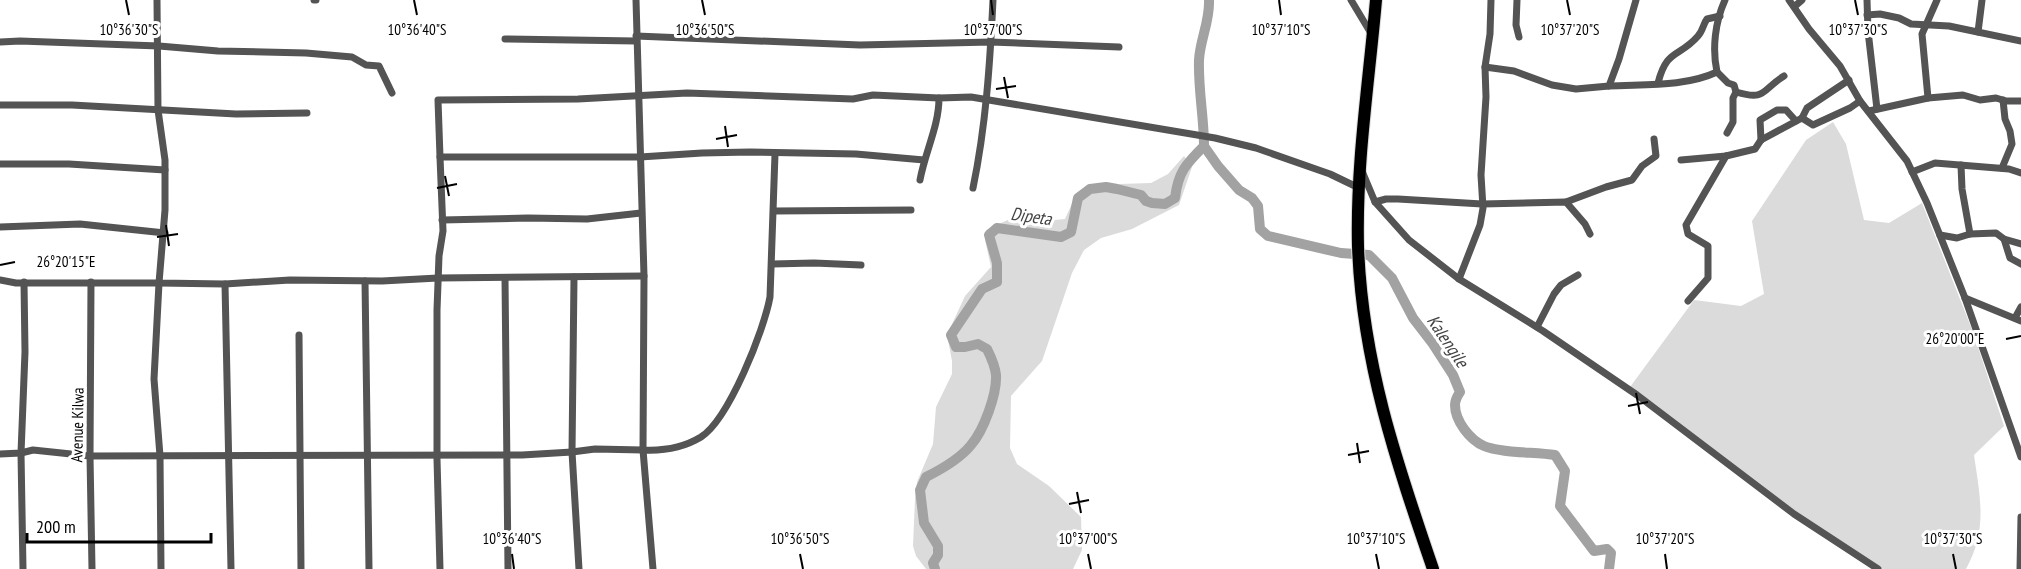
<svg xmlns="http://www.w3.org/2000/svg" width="2021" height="569" font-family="'PT Sans Narrow',sans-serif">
<rect width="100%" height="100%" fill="#fff"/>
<g fill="#dbdbdb">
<path d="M1833,122l13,22 18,76 25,3 33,-20 51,129 31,94 -30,29c6,42 14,74 -8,114h-83l-88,-58 -165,-124 64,-87 47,6 23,-12 -12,-73 54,-81z"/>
<polygon points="1184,156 1192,167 1179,205 1132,229 1101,238 1084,250 1072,273 1042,361 1011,396 1010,448 1017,464 1049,486 1081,517 1082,550 1073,569 926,569 916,556 913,546 915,499 917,482 933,444 936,407 952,374 952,361 947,335 965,296 991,267 985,240 986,230 1012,218 1033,222 1065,219 1074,199 1087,185 1151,183 1168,174"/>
</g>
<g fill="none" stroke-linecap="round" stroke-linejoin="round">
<g stroke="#a2a2a2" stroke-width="10">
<path d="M1204,146l14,20 21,24 13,8 6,8 2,23 8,7 73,17 28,2 23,23 21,40 20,26 20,31 7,17c-2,3 -5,9 -5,13 0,16 15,35 29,41 16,7 51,6 71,9l10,16 -5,35 34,45 13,-2 4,4 -2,16"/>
<path d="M935,569l-2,-6 5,-8v-9l-14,-23 -4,-33 6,-13c16,-8 34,-18 45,-32 13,-15 26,-51 25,-70 -1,-9 -5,-18 -9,-26l-9,-5 -13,3h-9l-5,-12 31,-46 15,-7v-19l-8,-28 8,-7 64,9 10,-5 7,-34 12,-9 16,-2 11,2 24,6 5,6 6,2 13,1 10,-6c3,-26 11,-34 29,-52 0,-29 -6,-57 -5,-86 1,-20 11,-39 10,-60"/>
</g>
<defs>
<path id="highway" d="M1376,0c-7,81 -20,164 -18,246 4,115 38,215 75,323"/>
</defs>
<use href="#highway" stroke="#dbdbdb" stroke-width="14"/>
<g stroke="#545454" stroke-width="7">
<polyline points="157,0 158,110 165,160 165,210 159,283 225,284 290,280 382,281 438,278 644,276"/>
<polyline points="314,0 316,0"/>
<polyline points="1351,0 1372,35"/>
<polyline points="1517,0 1516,25 1519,37"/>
<polyline points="1789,0 1809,29 1840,66 1860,101 1907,161 1927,203 1965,298 2021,457"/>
<polyline points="1867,0 1868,31 1877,109"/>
<polyline points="1795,6 1802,0"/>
<polyline points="1867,15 1880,14 1899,18 1911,24 1949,26 2021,41"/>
<polyline points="1978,32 1982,0"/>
<polyline points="636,36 860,45 991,42 1119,47"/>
<polyline points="505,39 636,41"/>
<polyline points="0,42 20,41 159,46 218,51 306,53 352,57 366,65 379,66 392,93"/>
<polyline points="1485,67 1514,71 1552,85 1576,89 1609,86 1619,59 1636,0"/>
<polyline points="1717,72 1728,83 1734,85 1736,92 1733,98 1733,122 1727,133"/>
<path d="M1658,83c9,-35 21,-25 40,-47 5,-5 5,-12 9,-17l13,-3"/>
<path d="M1609,86c35,-2 76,1 108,-14 -5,-23 -2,-50 8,-72"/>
<path d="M1736,92c31,9 25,-2 48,-16"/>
<polyline points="1928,98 1963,95 1980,100 1996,98 2006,101 2021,101"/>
<polyline points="0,105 72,105 236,114 307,113"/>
<polyline points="1869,111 1928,98 1922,34 1937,0"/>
<polyline points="1802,118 1807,108 1849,80"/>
<polyline points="1761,140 1760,120 1777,110 1786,110 1796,121"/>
<polyline points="440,157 438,100 578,99 687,93 853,99 873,95 939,98"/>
<polyline points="1681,160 1726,156 1755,149 1761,140 1802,118 1813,125 1850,108 1860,101"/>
<polyline points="0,164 69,164 165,170"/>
<polyline points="2002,168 2012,144 2010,131 2005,119 2003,100"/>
<polyline points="1362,171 1375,202 1409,240 1459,279 1543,331 1637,395 1794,514 1878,569"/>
<polyline points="1912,172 1935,163 2009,169 2021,173"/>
<path d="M920,180c5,-28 19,-54 19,-82l32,-1 244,41 41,10 74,26 29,14"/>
<path d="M973,188c13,-63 17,-125 20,-188"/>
<polyline points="1375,202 1386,199 1398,199 1482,204 1566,202 1585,224 1590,234"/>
<polyline points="1566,202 1606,187 1632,180 1642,166 1656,156 1654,139"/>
<polyline points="774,211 911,210"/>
<polyline points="442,220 528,218 587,219 641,213"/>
<polyline points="0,227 80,224 165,233"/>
<polyline points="1970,234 1996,233 2004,239 2010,258 2021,264"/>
<polyline points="1940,235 1957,238 1970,234 1962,189 1961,165"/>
<polyline points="2004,239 2021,244"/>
<polyline points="772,264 814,263 861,265"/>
<polyline points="574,277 572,452 595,449 643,450 644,276 636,0"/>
<polyline points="505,278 508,569"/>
<polyline points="1459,279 1480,225 1483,208 1481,175 1486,97 1485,67 1490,34 1491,0"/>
<polyline points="0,280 16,283 159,283 154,379 160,456 161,569"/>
<path d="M365,281c2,96 3,192 4,288"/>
<polyline points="91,282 90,456 92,569"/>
<polyline points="225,284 231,569"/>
<polyline points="1965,298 2021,321"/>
<polyline points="1688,301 1708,278 1708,246 1688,234 1686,225 1726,156"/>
<polyline points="2015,318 2021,307"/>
<polyline points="1537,327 1554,294 1561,285 1578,275"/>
<polyline points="299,335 301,569"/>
<polyline points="0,454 21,453 33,450 90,456 522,455 572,452 579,569"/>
<polyline points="23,569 21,453 25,352 24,282"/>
<polyline points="440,569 437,459 437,310 439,256 443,231 440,157 640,157 702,153 750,152 856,154 924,160"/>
<path d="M653,569l-10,-119c20,1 40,-2 58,-13 28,-18 63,-107 69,-140l5,-143"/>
<polyline points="2020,569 2021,517"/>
</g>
<use href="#highway" stroke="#000" stroke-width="12"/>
</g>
<path fill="none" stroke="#000" stroke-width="2" d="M126,0l3,15M414,0l3,15M702,0l3,15M991,0l2,15M1279,0l2,15M1567,0l3,15M1855,0l3,15M1004,77l4,21M996,89l20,-3M725,126l3,21M716,139l21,-4M445,176l4,20M437,188l20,-4M166,225l3,21M157,237l21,-3M0,265l15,-3M2006,339l15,-3M1636,393l4,21M1628,406l20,-4M1357,443l3,20M1348,455l21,-4M1077,492l4,21M1069,504l20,-4M512,554l2,15M800,554l3,15M1088,554l3,15M1376,554l3,15M1665,554l2,15M1953,554l3,15"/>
<g text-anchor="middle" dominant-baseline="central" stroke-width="6" stroke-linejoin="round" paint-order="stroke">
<g font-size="16" fill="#000" stroke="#fff">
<text transform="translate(77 425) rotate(-89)">Avenue Kilwa</text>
</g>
<g font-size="18" font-style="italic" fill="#434343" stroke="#fff">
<text transform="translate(1031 216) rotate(8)">Dipeta</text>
<text transform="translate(1448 341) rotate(56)">Kalengile</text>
</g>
</g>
<g font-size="15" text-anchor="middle" fill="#000" stroke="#fff" stroke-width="6" stroke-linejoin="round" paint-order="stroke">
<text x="129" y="35">10°36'30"S</text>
<text x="993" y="35">10°37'00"S</text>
<text x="1281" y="35">10°37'10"S</text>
<text x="417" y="35">10°36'40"S</text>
<text x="705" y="35">10°36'50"S</text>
<text x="1570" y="35">10°37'20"S</text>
<text x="1858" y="35">10°37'30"S</text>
<text x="66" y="267">26°20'15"E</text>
<text x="1955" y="344">26°20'00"E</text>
<text x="512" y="544">10°36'40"S</text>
<text x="800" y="544">10°36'50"S</text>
<text x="1088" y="544">10°37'00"S</text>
<text x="1376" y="544">10°37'10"S</text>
<text x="1665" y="544">10°37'20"S</text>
<text x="1953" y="544">10°37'30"S</text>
</g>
<path d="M27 533v9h184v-9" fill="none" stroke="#000000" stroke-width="3"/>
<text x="36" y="533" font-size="18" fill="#000000" stroke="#ffffff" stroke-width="4.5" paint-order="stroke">200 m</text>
</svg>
